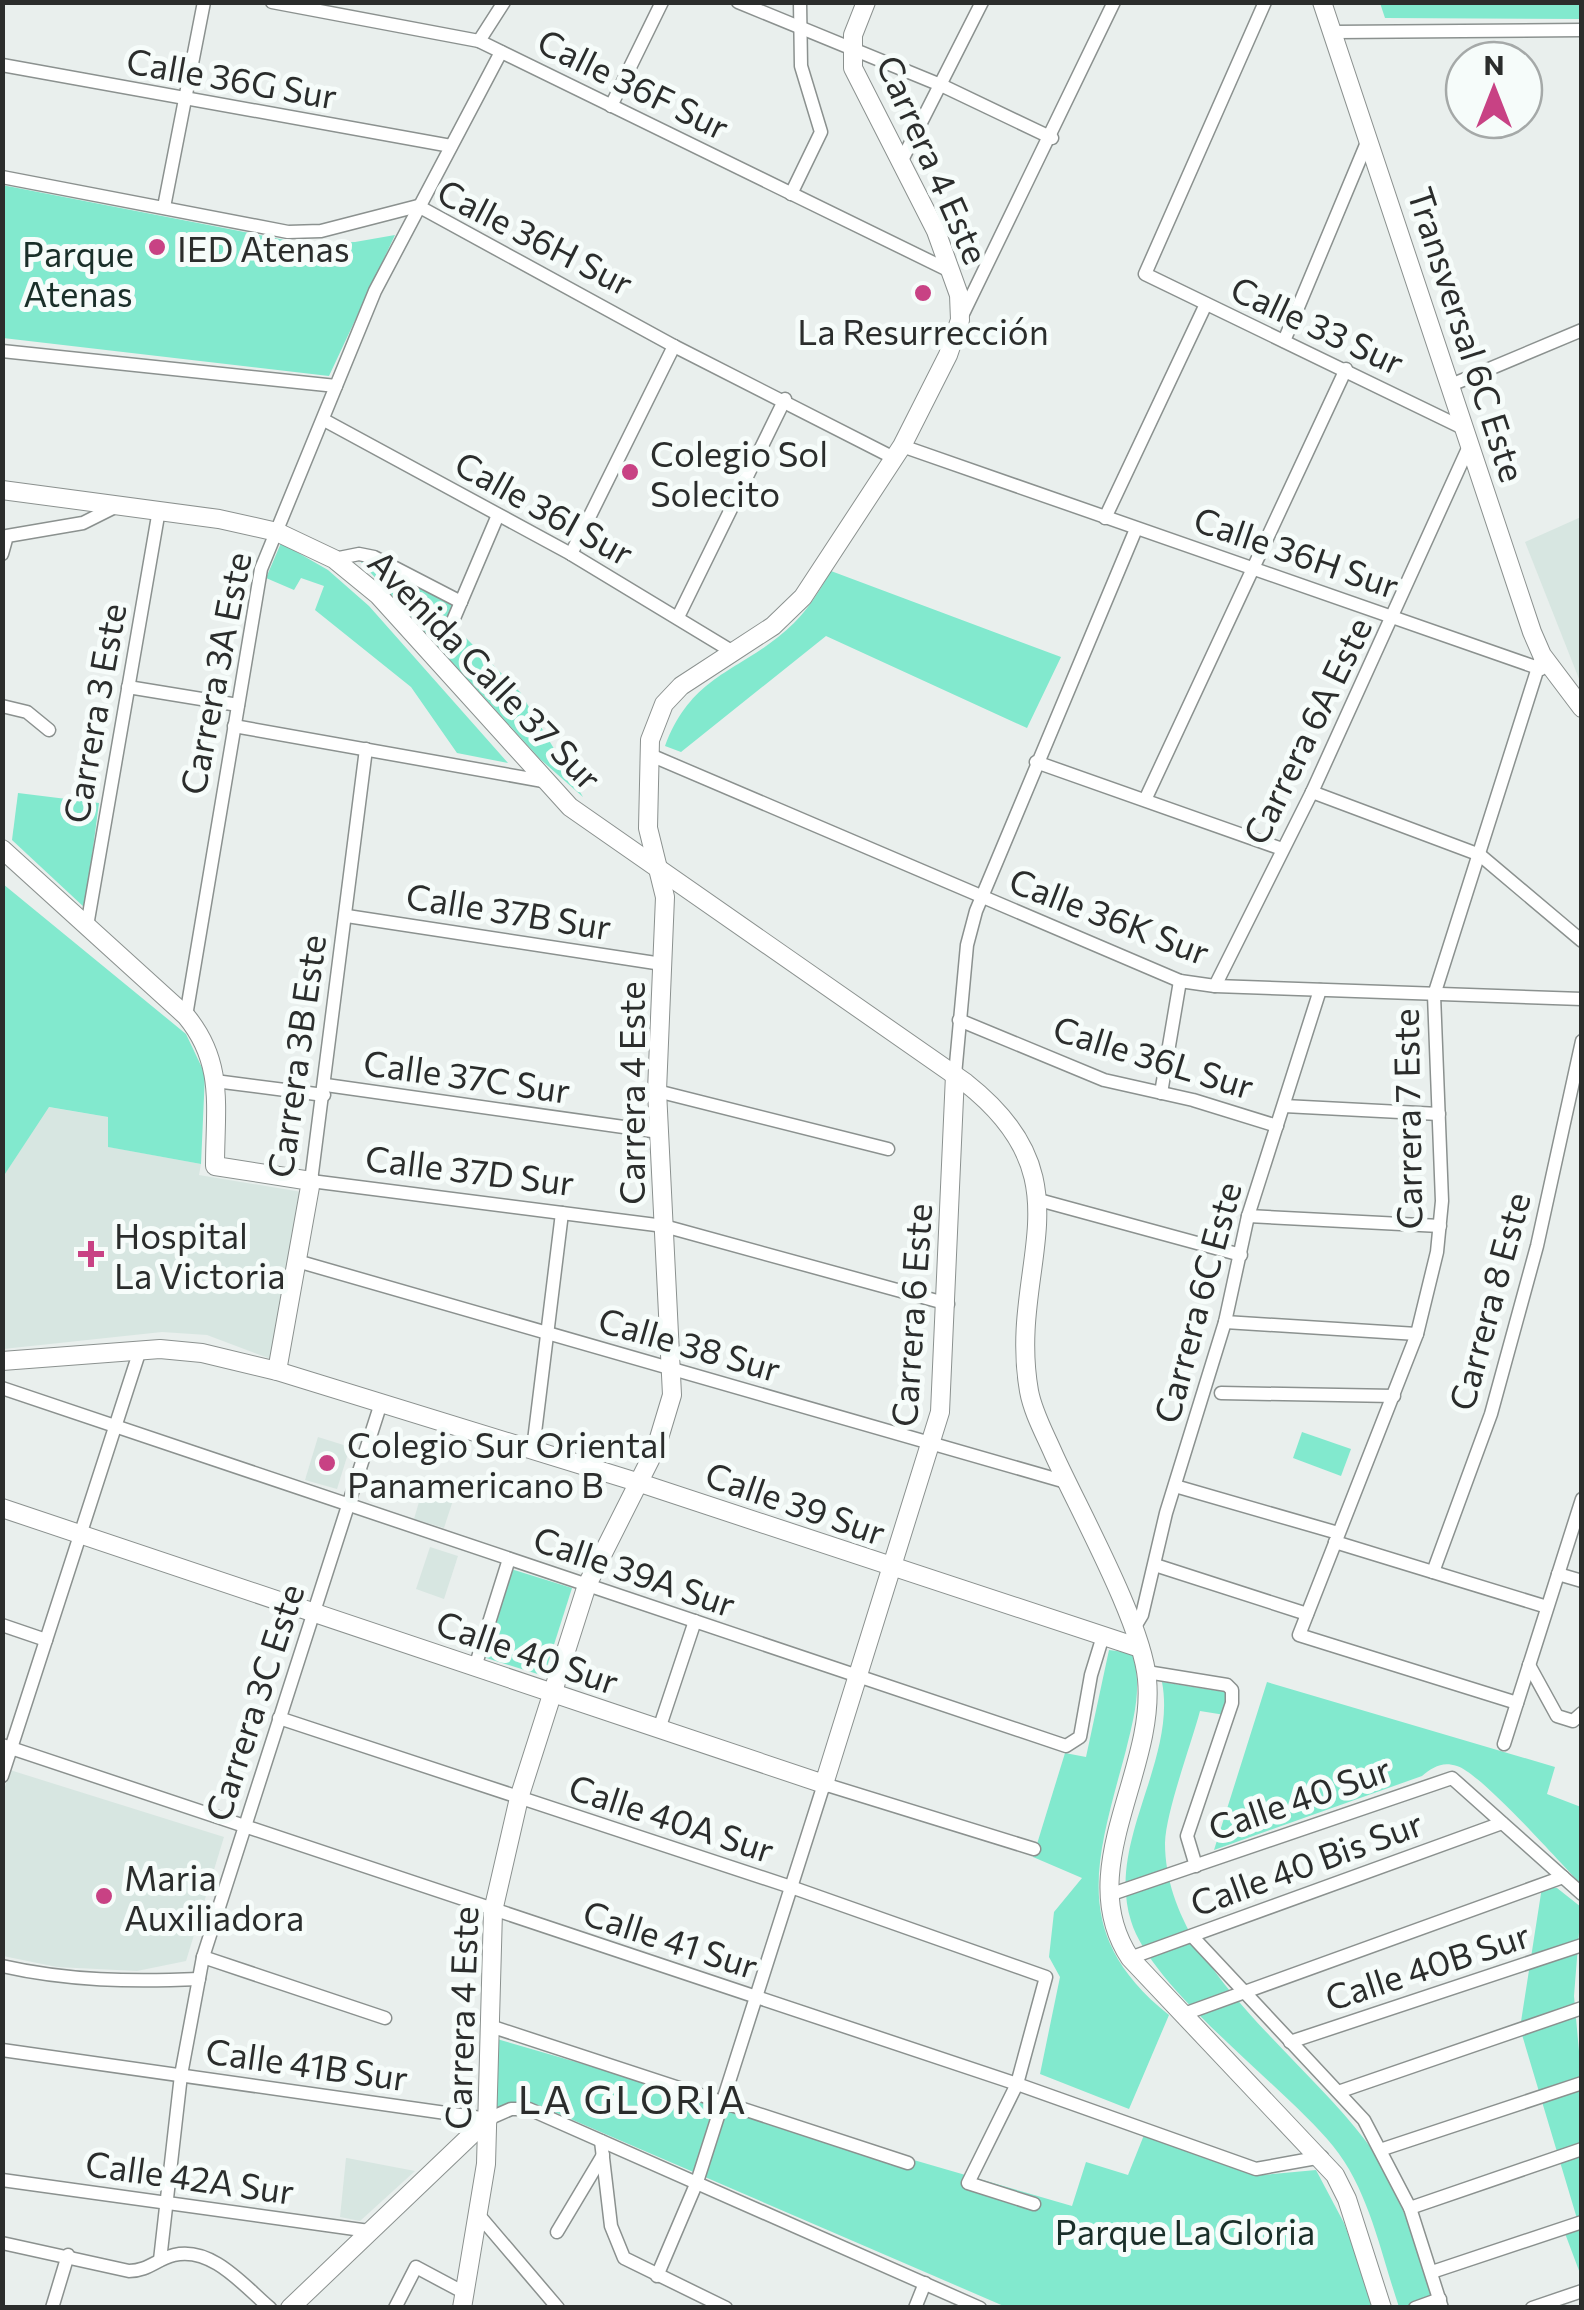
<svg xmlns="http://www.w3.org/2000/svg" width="1584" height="2310" font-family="Commissioner,sans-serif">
<rect width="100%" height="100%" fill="#e9efed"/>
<g fill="#d7e6e1">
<polygon points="1581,517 1581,684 1525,542"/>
<polygon points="48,1107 108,1117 109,1147 201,1164 199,1175 302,1192 271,1359 207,1335 162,1332 3,1349 3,1177"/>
<polygon points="318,1437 350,1447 337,1489 305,1480"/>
<polygon points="426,1478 457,1488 444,1528 414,1519"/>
<polygon points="430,1547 458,1556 444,1599 416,1589"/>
<polygon points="10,1770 224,1837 186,1961 137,1971 57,1967 3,1956 2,1797"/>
<polygon points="346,2158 347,2158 415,2171 360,2221 340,2217"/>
</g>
<g fill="#82e9ce">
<polygon points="1380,3 1581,3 1581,19 1385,18"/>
<polygon points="2,185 301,243 355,242 395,235 329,376 3,338"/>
<polygon points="281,543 328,570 369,606 508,763 457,753 411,687 315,610 324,586 301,578 294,590 266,578"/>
<polygon points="360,561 372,562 456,605 451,623 520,692 583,797 540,759"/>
<path d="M831,571l230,86 -34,71 -201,-92 -145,116 -16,-6c29,-76 78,-73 129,-123 15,-15 26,-33 37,-52z"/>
<polygon points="18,793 99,803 85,908 12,840"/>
<polygon points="3,884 186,1034 205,1074 201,1164 108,1147 108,1117 49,1107 3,1177"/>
<polygon points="1302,1432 1351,1449 1341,1476 1293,1458"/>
<polygon points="511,1569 572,1588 544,1676 483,1657"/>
<path d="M1109,1650l23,3c11,33 2,64 -6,97 -29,109 -58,184 43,265l-40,94 -89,-35 20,-97 -11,-20 5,-45 28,-34 -49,-21 32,-104 21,4z"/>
<path d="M1162,1682l69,11 -6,22 -25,-4c-9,34 -34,100 -35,132 0,118 135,211 200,297 36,46 52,113 71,167h-37c-18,-53 -30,-117 -66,-161 -49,-60 -181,-156 -202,-225 -25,-79 46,-160 31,-239z"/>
<path d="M1267,1682l288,85 -8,27 34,13v77c-23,-23 -99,-110 -124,-118 -15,-5 -24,1 -35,10l-208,74z"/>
<polygon points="1542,1887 1557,1888 1581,1907 1574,1996 1582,2084 1581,2276 1563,2228 1578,2222 1520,2028"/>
<polygon points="497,2039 1072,2206 1086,2162 1128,2175 1144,2135 1263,2175 1316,2170 1344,2223 1375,2307 1006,2307 552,2111 522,2103 497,2107"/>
</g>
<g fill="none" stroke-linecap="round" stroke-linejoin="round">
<defs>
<g id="street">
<polyline points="272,2 479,41 952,272"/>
<polyline points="738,2 943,86 1052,138"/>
<polyline points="1265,2 1145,274 1465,429"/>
<polyline points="1335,32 1582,30"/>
<polyline points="479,41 504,2"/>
<polyline points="2,65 451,146"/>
<polyline points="611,106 662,2"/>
<polyline points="901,162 982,2"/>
<polyline points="2,177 288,232 321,231 418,206 674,346 894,458"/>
<polyline points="791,194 821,132 801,66 800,2"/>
<polyline points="164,207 204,2"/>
<polyline points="960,320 1114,2"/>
<polyline points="1284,341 1368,140"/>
<polyline points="2,351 336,386"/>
<polyline points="1451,385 1582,330"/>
<polyline points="324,420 571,554 733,652"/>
<polyline points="902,446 1541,669"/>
<polyline points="1105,518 1206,304"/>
<polyline points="2,554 7,536 83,523 117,506"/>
<polyline points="571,554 674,346"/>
<polyline points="334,559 359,554 374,557 461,602"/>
<polyline points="678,617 785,399"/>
<polyline points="452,623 498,515"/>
<polyline points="128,687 238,705"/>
<polyline points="2,706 27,712 49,730"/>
<polyline points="234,726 543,781"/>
<polyline points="366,749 311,1181 664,1226 948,1304"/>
<polyline points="648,754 1180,981 1215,986 1582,999"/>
<polyline points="1036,762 1282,849"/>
<polyline points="1312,792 1480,855 1582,941"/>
<polyline points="1145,800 1346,369"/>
<polyline points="347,916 662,964"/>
<polyline points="87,926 159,510"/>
<polyline points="1215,986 1312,792 1470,444"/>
<polyline points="186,1016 261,569 375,291 501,52"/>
<polyline points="959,1020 1104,1080 1193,1100 1277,1126"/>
<polyline points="955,1075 967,945 976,911 1136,529"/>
<polyline points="215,1081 324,1095"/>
<polyline points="326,1085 659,1132"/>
<polyline points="657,1091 888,1149"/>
<polyline points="1161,1093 1180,981"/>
<polyline points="1284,1106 1439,1114"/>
<polyline points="1039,1200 1241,1255"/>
<polyline points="1248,1216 1440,1226"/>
<polyline points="297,1261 1066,1482"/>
<polyline points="1225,1322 1417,1334"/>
<polyline points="2,1388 1066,1746 1080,1737 1091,1675 1103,1636"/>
<polyline points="1221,1393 1394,1396"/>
<polyline points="533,1449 562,1213"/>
<polyline points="1175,1486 1338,1533"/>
<polyline points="1335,1542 1547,1607"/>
<polyline points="1155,1565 1307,1614"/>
<polyline points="1433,1572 1491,1414 1537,1246 1582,1041"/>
<polyline points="1558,1574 1582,1581"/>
<polyline points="2,1625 46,1640"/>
<polyline points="1133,1630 1142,1615 1166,1513 1225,1322 1248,1216 1320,990"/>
<polyline points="1529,1665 1557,1716 1573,1721 1582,1713"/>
<polyline points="475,1667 509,1559"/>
<polyline points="1147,1672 1227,1685 1232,1690 1232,1703 1187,1836 1196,1866"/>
<polyline points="1517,1703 1299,1635 1417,1334 1437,1252 1442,1201 1434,995 1542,655"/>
<polyline points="279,1718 791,1887 1046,1977 1017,2084 968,2183 1034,2204"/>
<polyline points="659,1729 695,1621"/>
<polyline points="1504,1744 1582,1499"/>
<polyline points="2,1745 1017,2084 1256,2169 1322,2157"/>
<polyline points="2,1776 140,1350"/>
<polyline points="1109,1895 1452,1778 1582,1894"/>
<polyline points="1192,1936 1364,2120 1410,2208 1442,2308"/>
<polyline points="203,1957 385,2018"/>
<polyline points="1130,1958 1502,1823"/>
<path d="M2,1966c66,15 130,16 197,13"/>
<polyline points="1184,2014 1563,1877"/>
<polyline points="490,2026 908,2163"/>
<polyline points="1290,2042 1582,1945"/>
<polyline points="2,2050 488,2119 511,2109 529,2109 980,2308"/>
<polyline points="1341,2091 1582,2008"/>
<polyline points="601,2141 611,2226 624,2258 726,2308"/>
<polyline points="1383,2149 1582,2083"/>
<polyline points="2,2180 369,2231"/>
<polyline points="1410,2208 1582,2149"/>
<polyline points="477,2213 558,2308"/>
<polyline points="557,2232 603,2155"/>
<path d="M2,2243l127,28c19,0 28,-12 45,-16 38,-9 70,31 96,53"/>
<polyline points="160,2260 181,2075 203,1957 381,1403"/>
<polyline points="1432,2272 1582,2222"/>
<polyline points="657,2276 697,2182 824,1784 1034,1849"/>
<polyline points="52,2308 68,2255"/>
<polyline points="395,2308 416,2267 461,2291"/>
<polyline points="915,2308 925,2283"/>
<polyline points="1415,2308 1440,2299"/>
<polyline points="1532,2308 1582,2291"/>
</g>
<g id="secondary">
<polyline points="1322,2 1532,632 1542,655 1582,708"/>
<path d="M2,490l217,29 58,13 57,27 44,36 192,212 396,276c127,100 41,182 63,308 4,22 16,43 25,64 25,55 88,168 93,224 9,93 -75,192 -17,279l205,217 12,24 35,109"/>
<path d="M2,849l184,167c39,47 29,92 29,150l96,15 -34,190"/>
<polyline points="2,1361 160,1349 202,1353 277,1371 640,1483 1140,1648"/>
<polyline points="2,1508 824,1784 940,1412 955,1075"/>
<polyline points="290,2308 488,2119"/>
<polyline points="462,2308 486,2164 493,1911 519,1798 587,1585 656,1448 672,1395 657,1091 665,897 648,828 650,740 664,704 681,686 773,626 803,597 902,446 948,355 960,320 959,295 936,231 853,68 853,35 866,2"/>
</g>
</defs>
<use href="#street" stroke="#8b918f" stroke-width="15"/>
<use href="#secondary" stroke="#8b918f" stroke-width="20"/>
<use href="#street" stroke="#fff" stroke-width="12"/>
<use href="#secondary" stroke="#fff" stroke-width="18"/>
</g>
<g fill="#c84284" stroke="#f6fcfa" stroke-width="4">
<circle cx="157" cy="247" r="10"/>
<circle cx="923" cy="293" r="10"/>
<circle cx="630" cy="472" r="10"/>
<path d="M86 1239h10v10h10v10h-10v10h-10v-10h-10v-10h10z"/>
<circle cx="327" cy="1463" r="10"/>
<circle cx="104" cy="1896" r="10"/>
</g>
<g text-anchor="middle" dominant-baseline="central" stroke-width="10" stroke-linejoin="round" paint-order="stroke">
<g font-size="35" fill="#2b2d2c" stroke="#f6fcfa">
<text transform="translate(232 77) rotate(10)">Calle 36G Sur</text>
<text transform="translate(634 83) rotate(26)">Calle 36F Sur</text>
<text transform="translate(934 159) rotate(66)">Carrera 4 Este</text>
<text transform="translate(536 236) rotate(27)">Calle 36H Sur</text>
<text transform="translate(1318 324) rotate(25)">Calle 33 Sur</text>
<text transform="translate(1468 334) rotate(72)">Transversal 6C Este</text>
<text transform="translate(545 507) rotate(29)">Calle 36I Sur</text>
<text transform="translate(1297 551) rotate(19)">Calle 36H Sur</text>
<text transform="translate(486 669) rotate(46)">Avenida Calle 37 Sur</text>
<text transform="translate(214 673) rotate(-79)">Carrera 3A Este</text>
<text transform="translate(93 713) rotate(-80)">Carrera 3 Este</text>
<text transform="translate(1306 730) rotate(-64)">Carrera 6A Este</text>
<text transform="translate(509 910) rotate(9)">Calle 37B Sur</text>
<text transform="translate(1110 915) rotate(21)">Calle 36K Sur</text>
<text transform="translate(295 1056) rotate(-82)">Carrera 3B Este</text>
<text transform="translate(1154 1056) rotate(17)">Calle 36L Sur</text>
<text transform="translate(467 1075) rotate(8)">Calle 37C Sur</text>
<text transform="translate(630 1093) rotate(-90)">Carrera 4 Este</text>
<text transform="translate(1406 1119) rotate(-91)">Carrera 7 Este</text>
<text transform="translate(470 1169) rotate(7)">Calle 37D Sur</text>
<text transform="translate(1488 1301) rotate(-75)">Carrera 8 Este</text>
<text transform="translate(1196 1302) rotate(-75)">Carrera 6C Este</text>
<text transform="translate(910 1315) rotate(-86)">Carrera 6 Este</text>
<text transform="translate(690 1343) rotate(16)">Calle 38 Sur</text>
<text transform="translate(796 1502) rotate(19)">Calle 39 Sur</text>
<text transform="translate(635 1570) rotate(19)">Calle 39A Sur</text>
<text transform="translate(528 1651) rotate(19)">Calle 40 Sur</text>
<text transform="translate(253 1702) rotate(-72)">Carrera 3C Este</text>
<text transform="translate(1299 1797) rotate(-19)">Calle 40 Sur</text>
<text transform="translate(672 1817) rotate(18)">Calle 40A Sur</text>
<text transform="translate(1306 1862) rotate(-20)">Calle 40 Bis Sur</text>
<text transform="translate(671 1938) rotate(18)">Calle 41 Sur</text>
<text transform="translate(1427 1965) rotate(-18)">Calle 40B Sur</text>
<text transform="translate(460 2018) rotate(-88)">Carrera 4 Este</text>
<text transform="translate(307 2063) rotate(8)">Calle 41B Sur</text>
<text transform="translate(190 2176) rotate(8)">Calle 42A Sur</text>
</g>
<g font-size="35" fill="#2b2d2c" stroke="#f6fcfa" text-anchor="start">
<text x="177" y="247">IED Atenas</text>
<text x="923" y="330" text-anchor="middle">La Resurrección</text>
<text x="650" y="452">Colegio Sol<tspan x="650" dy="40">Solecito</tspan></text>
<text x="114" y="1234">Hospital<tspan x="114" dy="40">La Victoria</tspan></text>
<text x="347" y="1443">Colegio Sur Oriental<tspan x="347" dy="40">Panamericano B</tspan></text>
<text x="124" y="1876">Maria<tspan x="124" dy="40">Auxiliadora</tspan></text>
</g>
<g font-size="35" fill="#1a2f29" stroke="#f6fcfa">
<text x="78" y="252">Parque<tspan x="78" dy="40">Atenas</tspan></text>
<text x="1185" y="2230">Parque La Gloria</text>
</g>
<g font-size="40" letter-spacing="2.5" fill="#2b2d2c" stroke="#f6fcfa">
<text x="633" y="2097">LA GLORIA</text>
</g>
</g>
<rect width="1584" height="2310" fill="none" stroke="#2b2d2c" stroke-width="10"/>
<g transform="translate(1494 90)"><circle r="48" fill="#f6fcfa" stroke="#a5a9a8" stroke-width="2.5"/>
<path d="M0-8L18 38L0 25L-18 38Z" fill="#c84284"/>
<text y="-15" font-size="28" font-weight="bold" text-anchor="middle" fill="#2b2d2c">N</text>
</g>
</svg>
